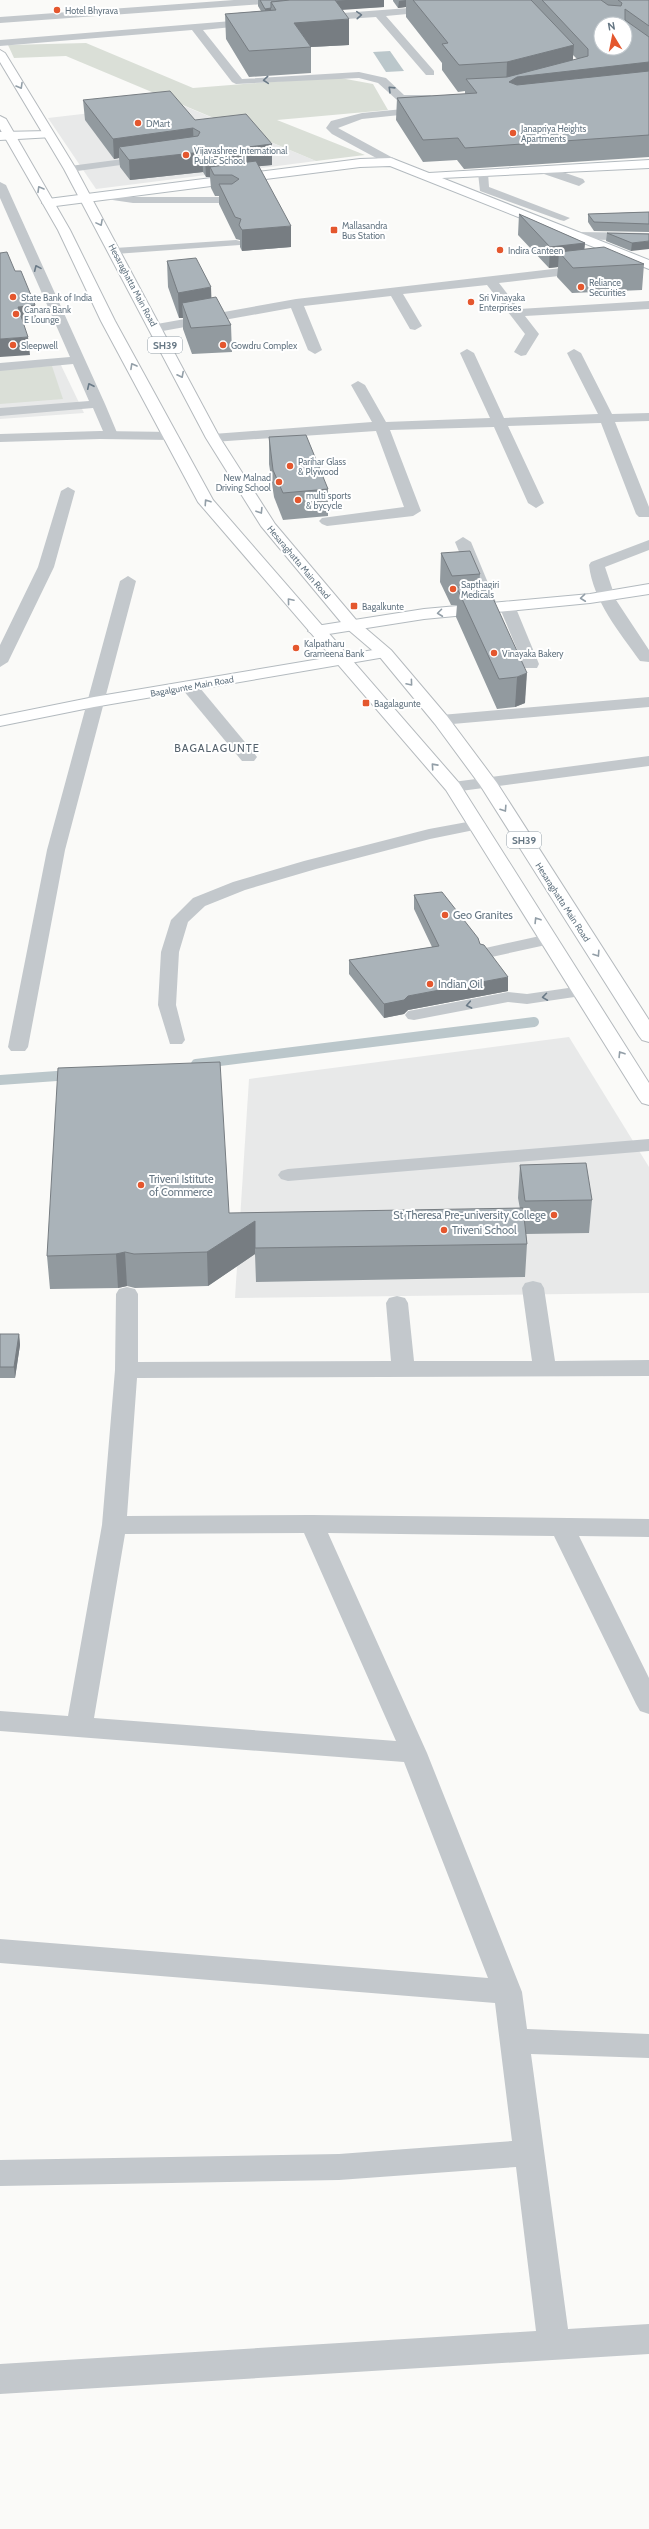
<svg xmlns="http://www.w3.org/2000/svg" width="649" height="2529" font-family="Cabin,sans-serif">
<rect width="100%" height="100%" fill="#fafaf8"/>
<g fill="#e8e9e9">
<polygon points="177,103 316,161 96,189 48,118"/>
<polygon points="58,359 84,413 0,419 0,364"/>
<polygon points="569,1037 649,1167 649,1293 235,1298 249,1079"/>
</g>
<g fill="#dadfd7">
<polygon points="86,43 193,88 335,77 373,84 388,110 277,120 365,155 316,161 66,56 14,58 8,45"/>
<polygon points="52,366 63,399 0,404 0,370"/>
</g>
<polygon fill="#bbc7cb" points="390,51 404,71 386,72 373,52"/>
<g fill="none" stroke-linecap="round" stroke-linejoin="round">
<g stroke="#bbc7cb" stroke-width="10">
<polyline points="196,1064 534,1022"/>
<polyline points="0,1080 71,1075"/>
</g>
<defs>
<g id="secondary">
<polygon points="49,131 53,133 53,137 0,140 0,132"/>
<polygon points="391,158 429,173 649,160 649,168 442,178 649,260 649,269 390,166 360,167 48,207 42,203 48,199 360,159"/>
<polygon points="649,584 649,594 590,603 424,619 316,636 308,631 316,626 424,609 590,594"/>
<polygon points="385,648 393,653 391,656 94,707 0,726 0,716 94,697"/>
</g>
<g id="primary">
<polygon points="0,50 5,53 76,169 220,438 275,524 357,621 391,650 447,716 497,783 649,1020 649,1042 642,1040 639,1036 480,785 435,724 379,656 345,627 261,526 206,438 64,169 0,62"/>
<polygon points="0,116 6,119 70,230 115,321 213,500 459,783 649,1083 649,1105 642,1103 639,1099 446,790 198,502 101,321 58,230 0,129"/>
</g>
</defs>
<use href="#secondary" stroke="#b3babf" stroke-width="2"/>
<use href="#primary" stroke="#b5babe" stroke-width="2"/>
<g fill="#c3c8cc" fill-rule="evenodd">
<polygon points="146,156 150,157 150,161 70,172 65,169 70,166"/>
<polygon points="483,170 488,173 489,187 570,218 564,221 560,220 480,191 478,173"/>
<polygon points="0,182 6,185 105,404 118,435 116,438 106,438 93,408 0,416 0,408 89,401 73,364 0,371 0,363 70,357 0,198"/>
<polygon points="103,193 133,197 232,197 238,200 232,203 133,203 99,198 99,194"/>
<polygon points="236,240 240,241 240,245 115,254 109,251 115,248"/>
<polygon points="478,820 484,822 486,825 484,828 430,839 316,869 245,890 205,906 188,922 179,952 176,1005 185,1040 182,1044 170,1044 158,1005 161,952 171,920 193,898 233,882 304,861 429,829"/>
<polygon points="549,934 555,935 558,939 555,943 487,958 481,957 478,953 481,949"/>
<polygon points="582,986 588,987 591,991 588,995 527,1004 508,1002 414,1020 408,1019 405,1015 408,1011 414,1010 508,992 527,994"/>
<polygon points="649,1139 649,1151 288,1181 281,1179 278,1175 281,1171 288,1169"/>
</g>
<g fill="#c3c8cc" fill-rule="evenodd">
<polygon points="234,0 282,0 277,3 0,23 0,17"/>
<polygon points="435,6 439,7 439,11 386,16 434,71 434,75 426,75 376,17 316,21 311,18 316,15"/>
<polygon points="256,19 260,20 260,24 203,30 242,79 359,72 386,78 404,95 430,95 436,98 430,101 397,100 378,83 359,78 236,84 232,82 192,30 0,46 0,40"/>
<polygon points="424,107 430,110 428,112 362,119 338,128 395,159 395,165 391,166 332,134 326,128 331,121 362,113"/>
<polygon points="545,166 583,179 585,182 579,186 541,173 539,170"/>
<polygon points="576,232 649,233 649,241 572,239 570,236"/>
<polygon points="587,265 593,269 592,272 499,283 519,309 649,301 649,309 525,316 539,334 526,355 521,356 514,352 525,334 487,285 403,294 422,326 415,330 410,329 391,296 304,306 322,350 315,354 308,350 291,308 157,332 150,328 157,324 296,299"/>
<polygon points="467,349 474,353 504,418 598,414 567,353 574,349 581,353 612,414 649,413 649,421 615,422 649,507 649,517 639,517 636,514 601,423 508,426 544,503 536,508 528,503 494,427 390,430 421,511 413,516 327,526 322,524 319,521 322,518 404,507 376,431 213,442 206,438 213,434 372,422 351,385 358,381 365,385 386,422 490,418 460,353"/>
<polygon points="100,431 172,432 179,436 172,440 100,439 0,442 0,434"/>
<polygon points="68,487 75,491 54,567 8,662 0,667 0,645 38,567 61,491"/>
<polygon points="463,537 471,542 498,607 496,610 490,612 482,607 455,542"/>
<path d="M649,540v10l-44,17 11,33 33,50v12l-9,-1c-20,-28 -47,-60 -51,-96l2,-3z"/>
<polygon points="128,576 136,581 65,850 28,1047 25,1051 11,1051 8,1047 47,850 120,581"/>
<polygon points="507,601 515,606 539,664 537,668 525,668 523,664 499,606"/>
<polygon points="189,681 195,682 254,753 257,757 254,761 242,761 183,690 181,686 183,682"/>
<polygon points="649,697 649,707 441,725 435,724 432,720 435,716 441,715"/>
<polygon points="649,756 649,766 453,792 447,791 444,787 447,783 453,782"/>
<path d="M533,1281l8,2 3,5 11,73 94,-1v16l-512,2 -10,138 185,-1 337,4v18l-70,-1 70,142v36l-9,-3 -4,-7 -82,-168 -226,-3 99,220 95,239 5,37 122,5v24l-118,-4 37,275 81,-5v30l-649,40v-30l536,-33 -20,-164 -177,13 -339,6v-26l339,-6 173,-13 -17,-138 -495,-40v-24l488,39 -84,-216 -404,-31v-20l68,5 34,-191 13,-155 1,-76 3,-5 8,-2 8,2 3,5v68l253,-1 -5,-58 3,-5 8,-2 8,2 3,5 6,58h118l-10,-73 3,-5zM304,1533l92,208 -302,-23 31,-184z"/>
</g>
<use href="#secondary" fill="#fff" fill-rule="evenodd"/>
<use href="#primary" fill="#fff" fill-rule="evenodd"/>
</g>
<g fill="#929a9f" fill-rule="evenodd">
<polygon points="258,0 384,0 384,7 342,9 349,45 311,47 311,73 249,77 226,39 225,14 261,11 258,6"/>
<path d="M393,0h256v157l-185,12 -7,-9 -34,2 -27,-42 1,-22 68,-4v-3l-7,1 -16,-22v-7l-36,-46v-10l-8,1 -5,-7zM573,55l4,4 -4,1z"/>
<polygon points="83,100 195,120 272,144 272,165 258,166 291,247 242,251 240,247 240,240 236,239 219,204 219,196 215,196 211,188 210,177 206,177 203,172 130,180 120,167 119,158 114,159 85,120"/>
<polygon points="649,212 649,232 594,231 588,222 588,214"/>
<polygon points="519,214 585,243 584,249 644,264 642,290 572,293 557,277 558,267 549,268 518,235"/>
<polygon points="607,233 649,234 631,251 606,241"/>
<polygon points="167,261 211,298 231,325 232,352 192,354 183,329 183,318 179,318 168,287"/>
<polygon points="269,437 328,489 328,516 283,520 274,497 269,464"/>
<polygon points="441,553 480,574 479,586 487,585 525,703 515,707 497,709 456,617 457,605 451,605 440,582"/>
<polygon points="414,895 480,944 508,991 408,1010 404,1014 384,1018 349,974 349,960 432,947 414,909"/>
<polygon points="520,1165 592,1200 589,1233 526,1234 527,1244 525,1277 256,1282 255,1254 208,1286 135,1288 127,1286 118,1288 50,1289 47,1256 229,1213 520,1209 518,1198"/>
<polygon points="0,1334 19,1334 20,1345 15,1378 0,1378"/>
</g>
<g fill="#777d82">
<polygon points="346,0 384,0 384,7 327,11 325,1"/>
<polygon points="406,0 406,7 398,8 399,1"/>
<polygon points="271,8 271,18 265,18 265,9"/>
<polygon points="349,19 349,45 311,47 294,23"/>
<polygon points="574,45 572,70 649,62 649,83 506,89 507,62"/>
<polygon points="193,128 194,149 119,147 119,158 114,159 113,139"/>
<polygon points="272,144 272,165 251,167 210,167 210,177 206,177 205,157 248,147"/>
<polygon points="202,152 203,172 130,180 129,160"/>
<polygon points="291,226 291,247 242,251 242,230"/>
<polygon points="649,241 649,249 631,251 632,243"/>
<polygon points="585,243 583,264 559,252 558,267 549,268 550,247"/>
<polygon points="211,287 212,313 182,303 183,318 179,318 178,293"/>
<polygon points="35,305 36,323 19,324 18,307"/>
<polygon points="28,337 30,355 0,357 0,339"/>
<polygon points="527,673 525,703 515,707 517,677"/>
<polygon points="508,977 508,991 408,1010 404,1014 384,1018 384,1004 408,996"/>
<polygon points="255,1221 255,1254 208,1286 207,1252"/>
<polygon points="125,1252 127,1286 118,1288 116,1254"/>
<polygon points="19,1334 20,1345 15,1378 14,1367"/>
</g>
<g fill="#aab3b9" stroke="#777d82" fill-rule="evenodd">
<polygon points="260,0 290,0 271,2 271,8 265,9"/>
<polygon points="290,0 335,0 349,19 294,23 311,47 249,51 225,14 276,10 271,2"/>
<polygon points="413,0 531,0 574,45 507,62 459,65 442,44 448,43"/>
<path d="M542,0h59l7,5 13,1 1,-3 -4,-3h31v26l-24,-17v11l24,17v25l-132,15 -8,5 8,3 132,-14v64l-184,13 -7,-10 -35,2 -26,-42 80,-5 -11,-14 41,-2 81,-21v-7zM601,24h24v24h-24z"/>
<polygon points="170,91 195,120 246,114 272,144 248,147 250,151 205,157 202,152 129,160 119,147 198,136 200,132 193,128 113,139 83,100"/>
<polygon points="256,161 291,226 242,230 239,225 241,219 235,217 219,184 232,184 239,179 232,175 214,175 210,167"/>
<polygon points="649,212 649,224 594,222 588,214"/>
<polygon points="519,214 585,243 550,247"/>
<polygon points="607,233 649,234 649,241 632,243"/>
<polygon points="604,247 644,264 573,268 559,252"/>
<polygon points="7,252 15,271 21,271 35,305 18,307 28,337 0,339 0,253"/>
<polygon points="196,258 211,287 178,293 167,261"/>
<polygon points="216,297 231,325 191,328 182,303"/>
<polygon points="306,435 328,489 283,493 273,470 269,437"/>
<polygon points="470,551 480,574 452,576 441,553"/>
<polygon points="487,585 527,673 517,677 499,679 457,588"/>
<polygon points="442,892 478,938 480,944 484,945 508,977 408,996 404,1000 384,1004 349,960 439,946 414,895"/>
<polygon points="220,1062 229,1213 523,1208 527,1244 255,1248 255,1221 207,1252 134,1254 125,1252 116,1254 47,1256 58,1068"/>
<polygon points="586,1163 592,1200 525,1201 520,1165"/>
<polygon points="0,1334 19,1334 14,1367 0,1367"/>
</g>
<defs><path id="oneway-chevron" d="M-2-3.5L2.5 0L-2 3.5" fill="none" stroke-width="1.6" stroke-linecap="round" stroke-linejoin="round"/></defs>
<g stroke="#6a7a87">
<use href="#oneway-chevron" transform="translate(359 15) rotate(-4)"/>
<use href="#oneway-chevron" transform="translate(266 80) rotate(175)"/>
<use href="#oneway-chevron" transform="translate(391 89) rotate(-136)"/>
<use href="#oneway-chevron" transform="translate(37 268) rotate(-114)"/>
<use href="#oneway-chevron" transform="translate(90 386) rotate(-115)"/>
<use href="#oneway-chevron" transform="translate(545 997) rotate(172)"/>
<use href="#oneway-chevron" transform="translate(469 1005) rotate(169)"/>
</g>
<g stroke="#939fa8">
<use href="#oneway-chevron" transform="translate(20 86) rotate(60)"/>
<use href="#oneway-chevron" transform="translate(40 189) rotate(-120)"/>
<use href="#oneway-chevron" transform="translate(100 223) rotate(62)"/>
<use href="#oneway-chevron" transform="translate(133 366) rotate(-119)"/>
<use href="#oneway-chevron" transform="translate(181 375) rotate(63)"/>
<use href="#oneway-chevron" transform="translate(207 502) rotate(-124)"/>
<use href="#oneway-chevron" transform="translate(260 511) rotate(58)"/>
<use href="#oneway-chevron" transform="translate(583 598) rotate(174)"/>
<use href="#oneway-chevron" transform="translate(290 601) rotate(-130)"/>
<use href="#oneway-chevron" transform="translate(440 613) rotate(173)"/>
<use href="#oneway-chevron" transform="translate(410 683) rotate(50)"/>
<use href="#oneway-chevron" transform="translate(434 766) rotate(-132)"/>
<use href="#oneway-chevron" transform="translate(504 809) rotate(57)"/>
<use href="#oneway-chevron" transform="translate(537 920) rotate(-122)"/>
<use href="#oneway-chevron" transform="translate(597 954) rotate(57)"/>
<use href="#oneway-chevron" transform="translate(621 1054) rotate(-122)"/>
</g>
<g fill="#e4572e" stroke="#fff" stroke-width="1.5">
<circle cx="57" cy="10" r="4"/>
<circle cx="138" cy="123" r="4"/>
<circle cx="513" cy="133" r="4"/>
<circle cx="186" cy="155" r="4"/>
<rect x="330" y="226" width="8" height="8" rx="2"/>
<circle cx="500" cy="250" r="4"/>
<circle cx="581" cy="287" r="4"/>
<circle cx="13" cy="297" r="4"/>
<circle cx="471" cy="302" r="4"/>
<circle cx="16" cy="314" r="4"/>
<circle cx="13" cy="345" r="4"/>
<circle cx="223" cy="345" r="4"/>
<circle cx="290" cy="466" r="4"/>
<circle cx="279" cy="482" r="4"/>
<circle cx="298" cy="500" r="4"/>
<circle cx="453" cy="589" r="4"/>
<rect x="350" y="602" width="8" height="8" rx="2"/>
<circle cx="296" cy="648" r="4"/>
<circle cx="494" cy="653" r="4"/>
<rect x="362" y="699" width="8" height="8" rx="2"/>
<circle cx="445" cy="915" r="4"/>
<circle cx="430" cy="984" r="4"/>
<circle cx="141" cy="1185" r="4"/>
<circle cx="554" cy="1215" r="4"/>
<circle cx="444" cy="1230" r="4"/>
</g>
<g text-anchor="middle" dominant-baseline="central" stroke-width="4" stroke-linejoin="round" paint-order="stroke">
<g font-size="9" fill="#657683" stroke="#fff" text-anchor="start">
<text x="65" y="10">Hotel Bhyrava</text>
<text x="146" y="123">DMart</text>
<text x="521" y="128">Janapriya Heights<tspan x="521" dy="10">Apartments</tspan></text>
<text x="194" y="150">Vijayashree International<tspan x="194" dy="10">Public School</tspan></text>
<text x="342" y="225">Mallasandra<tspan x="342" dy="10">Bus Station</tspan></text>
<text x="508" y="250">Indira Canteen</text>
<text x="589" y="282">Reliance<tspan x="589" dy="10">Securities</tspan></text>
<text x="21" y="297">State Bank of India</text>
<text x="479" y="297">Sri Vinayaka<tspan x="479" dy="10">Enterprises</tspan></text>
<text x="24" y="309">Canara Bank<tspan x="24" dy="10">E Lounge</tspan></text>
<text x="21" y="345">Sleepwell</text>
<text x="231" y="345">Gowdru Complex</text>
<text x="298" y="461">Parihar Glass<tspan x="298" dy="10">&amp; Plywood</tspan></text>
<text x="271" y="477" text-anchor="end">New Malnad<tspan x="271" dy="10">Driving School</tspan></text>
<text x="306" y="495">multi sports<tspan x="306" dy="10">&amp; bycycle</tspan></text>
<text x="461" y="584">Sapthagiri<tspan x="461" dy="10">Medicals</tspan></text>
<text x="362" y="606">Bagalkunte</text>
<text x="304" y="643">Kalpatharu<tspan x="304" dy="10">Grameena Bank</tspan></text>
<text x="502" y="653">Vinayaka Bakery</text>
<text x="374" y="703">Bagalagunte</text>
</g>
<g font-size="9" fill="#657683" stroke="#fff">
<text transform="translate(133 285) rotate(62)">Hesaraghatta Main Road</text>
<text transform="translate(299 562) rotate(50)">Hesaraghatta Main Road</text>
<text transform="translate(192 686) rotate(-10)">Bagalgunte Main Road</text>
<text transform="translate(563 902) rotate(57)">Hesaraghatta Main Road</text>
</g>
<g fill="#fff" stroke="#939fa8" stroke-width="1">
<rect x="148" y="337" width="34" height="16" rx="3"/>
<rect x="507" y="832" width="34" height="16" rx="3"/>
</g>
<g font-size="10" font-weight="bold" fill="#657683">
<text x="165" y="345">SH39</text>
<text x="524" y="840">SH39</text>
</g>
<g font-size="11" letter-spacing="1" fill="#57646e" stroke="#fff">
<text x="217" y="748">BAGALAGUNTE</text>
</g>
<g font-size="11" fill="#657683" stroke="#fff" text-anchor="start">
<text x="453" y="915">Geo Granites</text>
<text x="438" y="984">Indian Oil</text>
<text x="149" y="1179">Triveni Istitute<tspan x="149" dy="13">of Commerce</tspan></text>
<text x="546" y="1215" text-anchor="end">St Theresa Pre-university College</text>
<text x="452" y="1230">Triveni School</text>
</g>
</g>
<g transform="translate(613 36) rotate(350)"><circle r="19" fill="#ffffff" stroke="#c1c8cd"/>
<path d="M0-3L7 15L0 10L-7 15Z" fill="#e4572e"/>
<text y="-6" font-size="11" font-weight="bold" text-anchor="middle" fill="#657683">N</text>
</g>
</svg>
